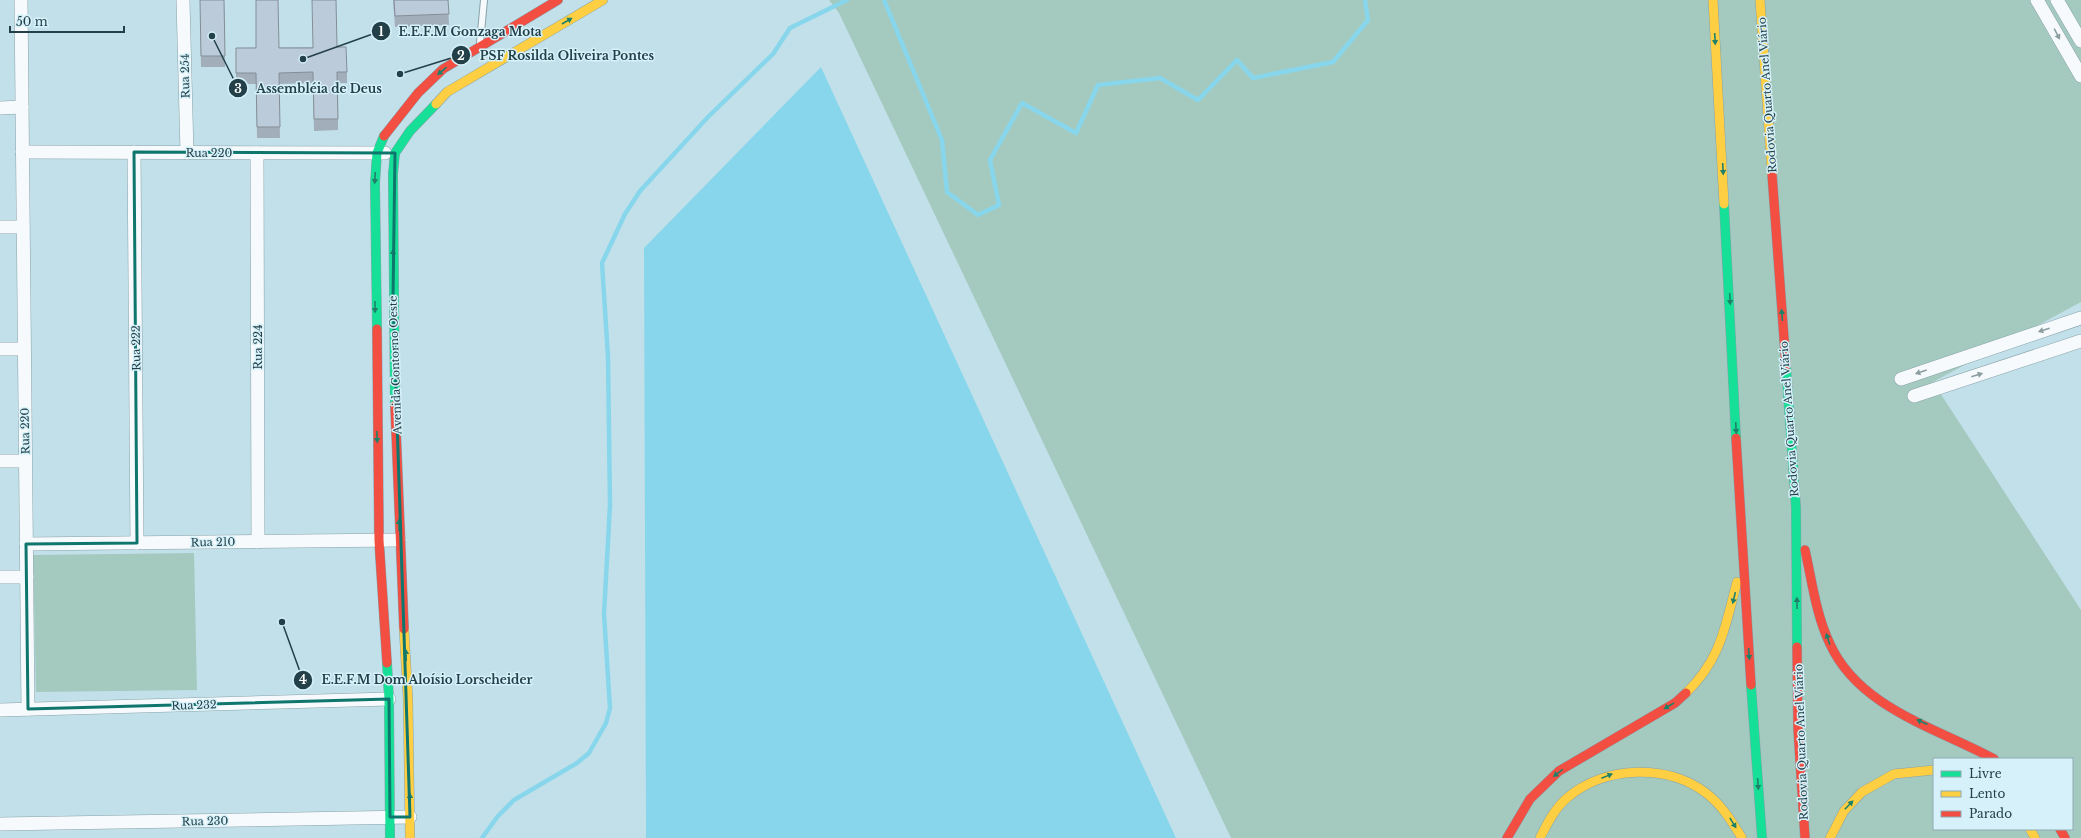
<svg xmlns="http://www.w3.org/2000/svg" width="2081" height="838" font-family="'Libre Baskerville',serif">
<rect width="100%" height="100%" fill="#c2e0e9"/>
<g fill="#a4cac0" fill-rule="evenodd">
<path d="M829,0h1252v302l-148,80 148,228v228h-850l-392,-825zM1934,759h138v70h-138z"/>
<polygon points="194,553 197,690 36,692 33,555"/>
</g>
<polygon fill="#88d6eb" points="821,67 1176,838 646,838 644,248"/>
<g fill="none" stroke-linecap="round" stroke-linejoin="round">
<g stroke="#88d6eb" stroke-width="4.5">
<polyline points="884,0 942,140 947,192 978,215 999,205 990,160 1022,103 1076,133 1098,85 1160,78 1198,100 1237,60 1253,78 1333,62 1368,20 1365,0"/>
<polyline points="482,838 498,816 514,800 577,763 589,753 606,723 610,708 604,614 610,505 608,357 602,263 625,214 640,191 708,117 773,54 790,28 847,0"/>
</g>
<defs>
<polyline id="lane" points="480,43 484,0"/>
<g id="street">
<polyline points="21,0 28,709"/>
<polyline points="183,0 187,153"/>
<polyline points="2037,0 2081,76"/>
<polyline points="2057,0 2081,41"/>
<polyline points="0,108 22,107"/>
<polyline points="22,152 385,153"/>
<polyline points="134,152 137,543"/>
<polyline points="257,153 258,542"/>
<polyline points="0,227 23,227"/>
<polyline points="0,349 24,349"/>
<polyline points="1901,379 2081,318"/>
<polyline points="1914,396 2081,341"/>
<polyline points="0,461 25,461"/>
<polyline points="26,544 399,540"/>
<polyline points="0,577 27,577"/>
<polyline points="0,710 389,699"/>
<polyline points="0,824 410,817"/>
</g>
<g id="fast">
<polyline points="1724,204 1736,438"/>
<polyline points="377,329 375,183 377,153 384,136"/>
<polyline points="1786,366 1796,508 1797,647"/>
<polyline points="395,405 393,174 395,153 410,131 436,104"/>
<polyline points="387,663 389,699 390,838"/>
<polyline points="1751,685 1762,838"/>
</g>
<g id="slow">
<polyline points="1713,0 1724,204"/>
<polyline points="1760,0 1772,174"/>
<polyline points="436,104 447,92 603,0"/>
<polyline points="404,629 408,700 410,838"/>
<path d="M1686,693c35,-34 39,-66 51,-111"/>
<polyline points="2030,829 2035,838"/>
<path d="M1540,838c7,-14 15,-30 27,-40 37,-32 100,-35 139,-5 16,12 26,29 36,45"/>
<polyline points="1830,838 1844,811 1862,792 1894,774 1934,770"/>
</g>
<g id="jam">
<polyline points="384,136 418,93 443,69 558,0"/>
<polyline points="1772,174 1786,366"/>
<polyline points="377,329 379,540 387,663"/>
<polyline points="395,405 404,629"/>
<polyline points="1736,438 1751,685"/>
<path d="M1805,550c7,31 11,65 25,94 29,64 107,84 164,115"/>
<polyline points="1797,647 1798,729 1805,838"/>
<polyline points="2060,829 2065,838"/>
<polyline points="1507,838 1530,799 1559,771 1675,703 1686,693"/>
</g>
</defs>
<use href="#lane" stroke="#88a2aa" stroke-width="8"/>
<use href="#street" stroke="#88a2aa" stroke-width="14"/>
<use href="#fast" stroke="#88a2aa" stroke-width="10"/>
<use href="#slow" stroke="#88a2aa" stroke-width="10"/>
<use href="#jam" stroke="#88a2aa" stroke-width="10"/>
<use href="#lane" stroke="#f6fafc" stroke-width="6"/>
<use href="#street" stroke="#f6fafc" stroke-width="13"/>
<use href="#fast" stroke="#16e098" stroke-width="9"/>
<use href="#slow" stroke="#ffcf43" stroke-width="9"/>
<use href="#jam" stroke="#f24e42" stroke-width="9"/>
</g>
<g fill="#a2afbb">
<polygon points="200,0 224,0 225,67 201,67"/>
<polygon points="393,0 448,0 449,25 395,27"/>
<polygon points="337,47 347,72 347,83 338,83 338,130 314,131 313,83 279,84 280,138 257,138 256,84 236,84 236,48"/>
</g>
<g fill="#bccbd9" stroke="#848e98">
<polygon points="200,0 224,0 225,56 201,56"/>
<polygon points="256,0 278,0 279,48 313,48 312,0 336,0 337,47 346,47 347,72 337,72 338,119 314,119 313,72 279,73 280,127 257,127 256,73 236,73 236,48 256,48"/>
<polygon points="394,0 448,0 449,14 395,16"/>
</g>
<defs><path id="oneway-solid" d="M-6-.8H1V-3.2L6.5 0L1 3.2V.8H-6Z"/></defs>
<g fill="#1e8068">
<use href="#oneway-solid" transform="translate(567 21) rotate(-30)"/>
<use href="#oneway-solid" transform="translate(1715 39) rotate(87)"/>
<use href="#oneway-solid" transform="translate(442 71) rotate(140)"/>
<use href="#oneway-solid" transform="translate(1723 169) rotate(87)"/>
<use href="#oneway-solid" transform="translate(375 178) rotate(93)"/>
<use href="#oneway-solid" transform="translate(393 255) rotate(-90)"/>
<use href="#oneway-solid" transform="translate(1730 299) rotate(87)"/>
<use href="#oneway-solid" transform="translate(375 307) rotate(90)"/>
<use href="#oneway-solid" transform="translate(1782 315) rotate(-94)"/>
<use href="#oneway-solid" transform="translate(1736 428) rotate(87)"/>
<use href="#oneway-solid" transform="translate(377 437) rotate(89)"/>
<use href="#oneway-solid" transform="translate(399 525) rotate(-91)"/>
<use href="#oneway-solid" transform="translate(1734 598) rotate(103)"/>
<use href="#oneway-solid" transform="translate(1797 603) rotate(-91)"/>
<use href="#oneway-solid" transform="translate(1828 639) rotate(-108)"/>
<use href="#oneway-solid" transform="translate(1749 654) rotate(86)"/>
<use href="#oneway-solid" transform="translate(406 655) rotate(-93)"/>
<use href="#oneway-solid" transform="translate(1669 706) rotate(149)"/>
<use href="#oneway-solid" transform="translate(1922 722) rotate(-155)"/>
<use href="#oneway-solid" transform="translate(1558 773) rotate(143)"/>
<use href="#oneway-solid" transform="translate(1607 776) rotate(-22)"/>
<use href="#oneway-solid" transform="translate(1758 784) rotate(86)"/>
<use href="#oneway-solid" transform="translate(410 799) rotate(-91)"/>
<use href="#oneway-solid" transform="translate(1849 805) rotate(-46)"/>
<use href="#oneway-solid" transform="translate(1733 823) rotate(58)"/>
</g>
<g fill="#8c9da2">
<use href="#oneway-solid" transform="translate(2057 34) rotate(62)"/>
<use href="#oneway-solid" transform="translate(2044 330) rotate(162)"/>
<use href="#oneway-solid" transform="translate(1921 372) rotate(161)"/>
<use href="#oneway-solid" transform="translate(1977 375) rotate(-18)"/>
</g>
<path fill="none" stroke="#0f766e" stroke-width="3" stroke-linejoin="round" d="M134,152l261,1 -2,145 17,519h-20l-1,-118 -361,10 -2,-165 111,-1z"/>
<g text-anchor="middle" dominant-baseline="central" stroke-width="3" stroke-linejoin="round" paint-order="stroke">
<g font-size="11" fill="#234048" stroke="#d6f1f9">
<text transform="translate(185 76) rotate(-91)">Rua 254</text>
<text transform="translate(1767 95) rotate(-94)">Rodovia Quarto Anel Viário</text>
<text x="209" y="153">Rua 220</text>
<text transform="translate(258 347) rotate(-90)">Rua 224</text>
<text transform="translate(136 348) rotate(-91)">Rua 222</text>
<text transform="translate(395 365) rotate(-92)">Avenida Contorno Oeste</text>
<text transform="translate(1789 419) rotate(-94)">Rodovia Quarto Anel Viário</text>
<text transform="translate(25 431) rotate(-91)">Rua 220</text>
<text transform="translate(213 542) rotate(-1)">Rua 210</text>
<text transform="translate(194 705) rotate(-2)">Rua 232</text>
<text transform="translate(1801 742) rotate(-92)">Rodovia Quarto Anel Viário</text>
<text transform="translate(205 821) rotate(-1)">Rua 230</text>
</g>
</g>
<path fill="none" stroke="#234048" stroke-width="1.5" d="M303 59L381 31M400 74L461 55M212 36L238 88M282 622L303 680"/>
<g fill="#234048" stroke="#d6f1f9" stroke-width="1.5">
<circle cx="303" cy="59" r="4"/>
<circle cx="400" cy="74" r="4"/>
<circle cx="212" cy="36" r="4"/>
<circle cx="282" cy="622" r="4"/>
<circle cx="381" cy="31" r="10"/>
<circle cx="461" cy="55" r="10"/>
<circle cx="238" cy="88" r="10"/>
<circle cx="303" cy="680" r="10"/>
</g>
<g font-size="12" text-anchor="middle" font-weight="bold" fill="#fff">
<text x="381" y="36">1</text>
<text x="461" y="60">2</text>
<text x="238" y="93">3</text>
<text x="303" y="684">4</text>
</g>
<g font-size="12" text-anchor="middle" font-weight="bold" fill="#234048" stroke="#d6f1f9" stroke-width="3" stroke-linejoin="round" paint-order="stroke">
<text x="470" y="36">E.E.F.M Gonzaga Mota</text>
<text x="567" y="60">PSF Rosilda Oliveira Pontes</text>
<text x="319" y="93">Assembléia de Deus</text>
<text x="427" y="684">E.E.F.M Dom Aloísio Lorscheider</text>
</g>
<rect x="1933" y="758" width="140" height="72" fill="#d6f1f9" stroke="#8eaab2"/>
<rect x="1941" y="771" width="20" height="6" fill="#16e098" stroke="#8eaab2"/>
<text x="1969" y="778" font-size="12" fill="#234048">Livre</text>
<rect x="1941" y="791" width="20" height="6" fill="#ffcf43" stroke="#8eaab2"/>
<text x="1969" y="798" font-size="12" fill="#234048">Lento</text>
<rect x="1941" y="811" width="20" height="6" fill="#f24e42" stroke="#8eaab2"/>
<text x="1969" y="818" font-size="12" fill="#234048">Parado</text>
<path d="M10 26v6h114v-6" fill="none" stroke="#234048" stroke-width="2"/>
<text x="16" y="26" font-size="12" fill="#234048" stroke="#d6f1f9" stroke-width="3" paint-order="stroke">50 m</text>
</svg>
